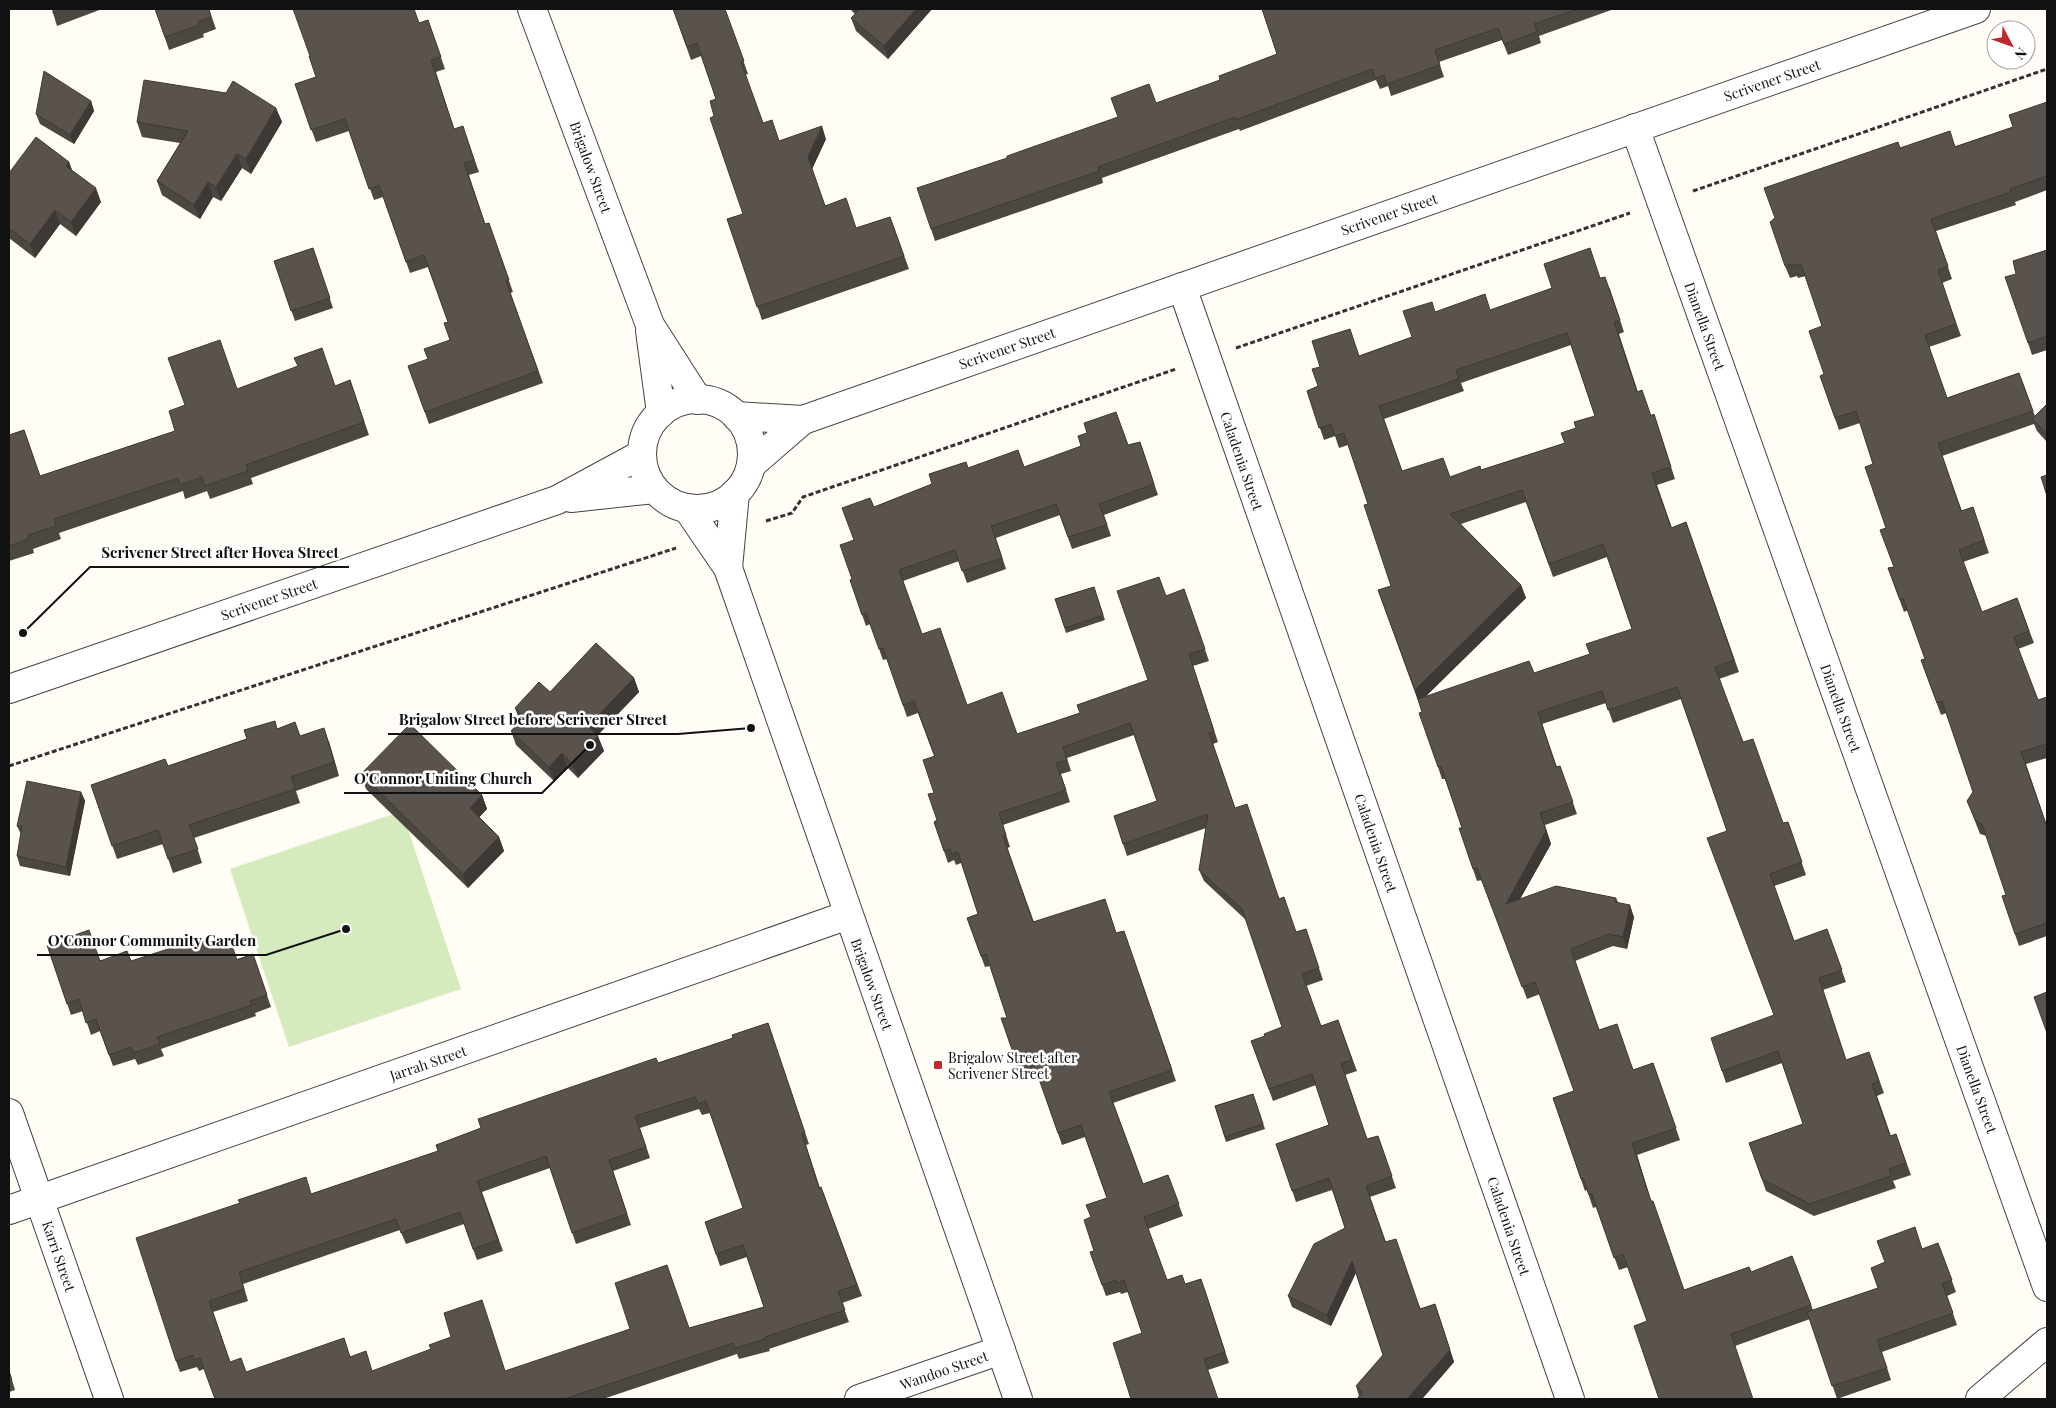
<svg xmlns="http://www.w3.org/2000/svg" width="2056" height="1408" font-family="'Playfair Display',serif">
<rect width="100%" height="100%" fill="#fffdf5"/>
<polygon fill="#d5ebbd" points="402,811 461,989 289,1047 230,869"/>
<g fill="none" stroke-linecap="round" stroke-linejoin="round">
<defs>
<g id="minor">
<polyline points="1635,128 2047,1287"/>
<polyline points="1182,287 1570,1399"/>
<polyline points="736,416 803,420"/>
<polyline points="751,465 803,420 1976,9"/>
<polyline points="571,498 654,489"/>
<polyline points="9,689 557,500 642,454"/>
<polyline points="9,1113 109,1399"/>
<polyline points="9,1210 848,915"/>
<polyline points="859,1399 1001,1350"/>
<polyline points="1980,1399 2047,1342"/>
</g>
<g id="tertiary">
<polyline points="532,9 650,325 698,400"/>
<polyline points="650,331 661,413"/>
<circle cx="697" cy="454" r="55"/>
<polyline points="687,508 728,568 1018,1399"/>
<polyline points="728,568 735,493"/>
</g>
</defs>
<use href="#minor" stroke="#444" stroke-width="30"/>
<use href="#tertiary" stroke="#444" stroke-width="30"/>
<g stroke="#333" stroke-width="3" stroke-dasharray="5 2.5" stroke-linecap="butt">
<polyline points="1693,191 2047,69"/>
<polyline points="1236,348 1630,213"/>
<polyline points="766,521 792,513 803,497 1176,369"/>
<polyline points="9,766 676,548"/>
</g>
<use href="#minor" stroke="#fff" stroke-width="28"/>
<use href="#tertiary" stroke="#fff" stroke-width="28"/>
</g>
<g fill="#4d4742" fill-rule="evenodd">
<polygon points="53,9 102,9 57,26 53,13"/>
<polygon points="155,9 209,9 216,29 203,34 204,37 169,50"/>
<polygon points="673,9 725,9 748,74 745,75 763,123 779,141 826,139 812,169 825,205 856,228 890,217 909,269 762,320 727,219 743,214 714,116 716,99 701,56 691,60"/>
<polygon points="850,9 932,9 888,59 856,31 851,18 855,14"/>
<polygon points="1262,9 1614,9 1539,36 1541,43 1508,55 1502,40 1439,62 1444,77 1391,96 1388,86 1380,89 1376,80 1240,131 1239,129 1102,178 1103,183 935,241 931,229 1007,158 1220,80 1277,54"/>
<polygon points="428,20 445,69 436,72 454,129 467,138 479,172 469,175 485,224 489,223 513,292 510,293 543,383 429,424 408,366 428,359 450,340 448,322 428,267 410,273 383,197 374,200 349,131 316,142 295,84 316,77 419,23"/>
<polygon points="91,101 94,111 74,144 40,124 36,114"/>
<polygon points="2047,102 2047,190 2015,202 2016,205 1936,231 1952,279 1942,283 1961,336 1929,347 1947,398 2019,373 2035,416 2047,404 2047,442 2037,431 2034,424 1942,456 1962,511 1973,507 1989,553 1963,562 1982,612 2017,598 2034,643 2018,649 2038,700 2047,697 2047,758 2026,764 2047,826 2047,936 2019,946 2002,896 2006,895 1987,836 1980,834 1967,801 1973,792 1946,713 1941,715 1921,660 1925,659 1908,610 1904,612 1888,568 1894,567 1873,464 1860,423 1839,430 1820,376 1824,374 1822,326 1806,276 1798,278 1797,276 1790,278 1785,266 1900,148 1956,146 2013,127"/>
<polygon points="276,108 282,122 251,174 242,168 221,201 213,197 200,219 162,195 157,181 180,143 142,137 137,122"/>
<polygon points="69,162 72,170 101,202 76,236 60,224 35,258 9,238 9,173"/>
<polygon points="313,248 333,308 295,321 274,261"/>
<polygon points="2047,250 2047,350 2032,355 2028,343 2016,274"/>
<path d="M1600,278l10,11 14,43 -5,2 19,58 13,23 3,-1 21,65 -18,6 15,43 14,-6 53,150 -20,7 24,63 40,81 5,-1 18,53 -32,11 20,55 33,-12 19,53 -23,8 23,70 23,-8 15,41 -7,3 14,40 5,-2 15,41 -18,6 3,7 -82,28 -48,-25 -17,-48 54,-19 -21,-61 -56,20 -4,-12 52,-56 -47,-184 -46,-132 -68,24 -7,-20 -64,21 15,43 3,-1 17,48 -32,11 6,19 -31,55 96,-1 2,4 16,15 -7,32 -14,-3 -38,15 24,69 35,40 19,-7 27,77 -43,15 14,46 33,89 67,-18 41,-16 21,54 65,-22 44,-39 16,-6 18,49 -9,4 10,29 -75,27 9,28 -54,19 -27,-80 -75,27 -88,-25 -19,-54 -9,3 -23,-63 -3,1 -6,-18 -2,1 -32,-93 21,-7 -34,-97 -13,5 -45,-119 -5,1 -18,-53h3l-17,-49h-3l-4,-12 -16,-55 -44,-122 13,-4 -23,-82 -20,-59 -9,3 -4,-12 -11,4 -17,-49 11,-5 41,-30 53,-19 24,-26 54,-1zM1571,345l24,71 -30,27 -84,27 -31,7 -48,-6 -18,-52 80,-28 -3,-8zM1526,502l27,75 54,-20 25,72 -42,25 -56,19 -108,23 100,-98 -5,-13 -60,-61z"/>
<polygon points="350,380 369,435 251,478 253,484 210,499 207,491 185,499 183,491 59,533 61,539 33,549 34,553 9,561 9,435 24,430 40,476 175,431 238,389 336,386"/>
<polygon points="1140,442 1158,495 1104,515 1111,536 1072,549 1060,515 996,538 1006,569 967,583 959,561 903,581 922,634 967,705 1017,734 1080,713 1148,680 1166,596 1184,589 1209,661 1193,666 1218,742 1213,744 1235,808 1296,932 1306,929 1323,980 1306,986 1321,1026 1338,1020 1357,1071 1345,1075 1367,1139 1378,1136 1396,1188 1370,1197 1386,1242 1421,1309 1435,1304 1454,1362 1422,1399 1357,1399 1359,1396 1356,1386 1383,1355 1356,1273 1331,1326 1292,1307 1288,1296 1345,1228 1332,1190 1296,1202 1276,1144 1329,1125 1316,1085 1273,1101 1251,1041 1265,1036 1282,1027 1246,920 1204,881 1199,870 1206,828 1127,856 1114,816 1157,801 1134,735 1067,758 1071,771 1061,774 1070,802 1003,825 1010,847 1007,848 1034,922 1109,911 1116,933 1124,931 1176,1081 1113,1103 1143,1184 1168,1175 1183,1216 1148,1229 1167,1280 1185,1284 1205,1290 1229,1363 1208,1370 1142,1333 1128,1292 1121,1294 1120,1292 1106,1296 1090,1252 1094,1251 1091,1217 1107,1198 1085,1137 1062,1145 1036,1070 1021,1075 1001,1018 1007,1018 990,966 985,967 967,918 978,914 961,863 956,865 954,860 948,863 934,822 937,820 934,793 934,756 918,713 907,717 887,659 883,660 870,624 866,626 850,580 852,579 853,540 874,507 932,484 968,468 1024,467 1128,445"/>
<polygon points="1094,587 1105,620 1066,633 1055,599"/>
<polygon points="634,678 639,692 597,736 604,751 578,778 567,767 554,781 516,745 511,731 520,722 515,708 550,692"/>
<polygon points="277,728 300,736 329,742 339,776 296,791 300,803 194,838 202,863 173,873 163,844 117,859 91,785 168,766"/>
<polygon points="361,774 482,795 487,809 479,817 499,837 504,851 468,888 366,789"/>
<polygon points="81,792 85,801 70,876 20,866 17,856 21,834 17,826"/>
<polygon points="47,945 100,960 131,961 209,947 237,959 253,954 271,1007 255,1013 256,1016 161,1049 164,1056 138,1065 135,1059 113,1066 100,1031 91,1035 83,1011 71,1015"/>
<path d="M768,1023l41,121 -3,1 14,43 1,-1 41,109 -20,7 7,19 -80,27 1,2 -31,8 -2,-5 -134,45h-388l-11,-30 -5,2 -2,-4 -17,5 -4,-11 64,-158 71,-9 127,-43 220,-88 75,-25zM699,1109l3,6 8,-2 33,95 -38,14 15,44 27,-9 17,50 -75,21 -183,43h-133l-23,-15 -104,16 -16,-10 -17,-50 35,-11 -5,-17 157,-54 6,14 58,-20 13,36 26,-9 -21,-59 68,-24 26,76 55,-19 -18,-54 37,-13 -10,-30z"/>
<polygon points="1253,1094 1265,1129 1226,1142 1215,1106"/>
<polygon points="9,1370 15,1390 9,1392"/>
</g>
<g fill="#3f3936">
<polygon points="916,9 932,9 888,59 884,46"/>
<polygon points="91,101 94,111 74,144 70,135"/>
<polygon points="276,108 282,122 251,174 246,159"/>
<polygon points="822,126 826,139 812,169 808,157"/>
<polygon points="237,154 242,168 221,201 216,187"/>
<polygon points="69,162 74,176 66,166"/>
<polygon points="208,182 213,197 200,219 194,205"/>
<polygon points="96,188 101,202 76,236 71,222"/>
<polygon points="55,210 60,224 35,258 30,244"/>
<polygon points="1521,585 1526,598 1419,703 1415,690"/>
<polygon points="634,678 639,692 593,740 588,726"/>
<polygon points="324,728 329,742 339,776 334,762"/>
<polygon points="598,736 604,751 578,778 572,764"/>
<polygon points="562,753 567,767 554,781 549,767"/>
<polygon points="81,792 85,801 70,876 66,867"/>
<polygon points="482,795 487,809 475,822 470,808"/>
<polygon points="1540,813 1551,844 1510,917 1506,904"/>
<polygon points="499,837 504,851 468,888 463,874"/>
<polygon points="1630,905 1634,917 1627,949 1623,937"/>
<polygon points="1632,1143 1637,1155 1655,1214 1651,1201"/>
<polygon points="1352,1261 1356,1272 1331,1326 1327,1315"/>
<polygon points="1435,1304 1454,1362 1422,1399 1407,1399"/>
</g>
<g fill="#5a524d" stroke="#3f3936" fill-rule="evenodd">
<polygon points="53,9 64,9 53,13"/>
<polygon points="155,9 209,9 211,17 198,22 199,25 165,37"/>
<polygon points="293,9 414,9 419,23 428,20 441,57 431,60 454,129 463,126 474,160 464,163 485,224 489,223 509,280 506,281 538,371 425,412 408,366 428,359 424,349 450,340 444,323 448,322 424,255 406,262 379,185 369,189 345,119 311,130 295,84 316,77 309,56 310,56"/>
<polygon points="673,9 725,9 744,61 741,62 763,123 772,120 779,141 822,126 808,157 825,206 846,198 856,228 890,217 904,256 757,307 727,219 743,214 710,118 714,116 710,101 716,99 697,43 687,47"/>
<polygon points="860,9 916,9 884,46 851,18"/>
<polygon points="1262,9 1578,9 1534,24 1537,32 1504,44 1498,28 1435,50 1440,65 1387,84 1384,75 1375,78 1372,69 1235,120 1235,117 1098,167 1099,171 931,229 917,188 1007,158 1007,156 1118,117 1111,98 1149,84 1156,103 1220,80 1219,76 1277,54"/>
<polygon points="44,71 91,101 70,135 36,114"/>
<polygon points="144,80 226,93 233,81 276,108 246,159 237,154 216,187 208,182 194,205 157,181 188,131 137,122"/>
<polygon points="2047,102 2047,176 2010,189 2011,192 1931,219 1948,266 1938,270 1956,324 1925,335 1947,398 2019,373 2033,411 1938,443 1961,511 1973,507 1984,540 1959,550 1982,612 2017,598 2029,631 2014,637 2038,700 2047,697 2047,744 2021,752 2047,827 2047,923 2015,934 2002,896 2006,895 1982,824 1976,821 1967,801 1973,792 1942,701 1937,703 1921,660 1925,659 1903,598 1900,600 1888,568 1894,567 1880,530 1886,528 1865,467 1873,464 1856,411 1835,418 1820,376 1824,374 1809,331 1822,326 1801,264 1793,266 1792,264 1785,266 1770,222 1775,218 1764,188 1898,142 1900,148 1950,131 1955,147 2013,127 2009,115"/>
<polygon points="36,137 69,162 66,166 96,188 71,222 55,210 30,244 9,228 9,173"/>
<polygon points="313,248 330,298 291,311 274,261"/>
<path d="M1590,248l10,30 5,-1 15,43 -6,2 23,70 5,-2 9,26 3,-2 17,53 -19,6 19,55 15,-6 48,138 -19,7 28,75 10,-3 30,84 5,-1 14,40 -32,12 24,67 33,-12 15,41 -23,8 27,82 23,-8 10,29 -7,3 18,52 6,-2 10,29 -17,6 2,7 -81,28 -48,-25 -13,-36 54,-19 -25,-73 -56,20 -11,-33 63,-23 -67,-177 20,-7 -50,-144 -69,23 -6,-19 -64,21 18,55 4,-1 13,36 -33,11 6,18 -40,73 50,-18 60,12 -1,4 15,3 -7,32 -14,-3 -38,15 28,81 18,-6 16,46 20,-7 23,65 -44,15 19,58h2l31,89 65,-23 2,5 41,-16 19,49 -80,29 22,65h-94l-25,-73 13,-5 -24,-67 -9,4 -22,-64 -3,1 -6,-17 -2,1 -28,-81 21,-7 -39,-109 -13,5 -45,-119 -4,1 -14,-41h3l-21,-62 -3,1 -19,-54 3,-1 -4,-13 111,-38 5,12 56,-19 -4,-10 46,-15 -29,-85 -54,20 -27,-74 -72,24 71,71 -106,105 -37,-100 13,-4 -27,-81 4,-1 -24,-71 -9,3 -4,-12 -12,4 -12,-37 11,-5 -6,-17 8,-2 -8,-26 38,-12 9,27 53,-19 -9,-26 29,-9 3,10 50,-18 5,16 62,-22 -8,-24zM1567,333l28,83 -21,6 2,6 -15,5 4,10 -84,27 -1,-4 -30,11 -7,-19 -41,13 -23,-65 80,-27 -3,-9z"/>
<polygon points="2047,250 2047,336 2028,343 2005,277 2016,274 2013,261"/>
<polygon points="220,340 237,389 298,366 294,358 322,348 335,386 350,380 364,422 246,465 248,471 205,486 202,477 180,485 178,478 54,519 56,526 28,535 29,539 9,546 9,435 24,430 40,476 175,431 169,411 185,405 168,358"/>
<polygon points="2047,404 2047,434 2032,419"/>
<polygon points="1116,412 1128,445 1140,442 1154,484 1099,504 1107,525 1068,537 1056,504 991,526 1002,558 962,571 955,550 899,570 922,634 940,628 967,705 1002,692 1017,734 1080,713 1077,705 1148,680 1117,591 1159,577 1166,596 1184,589 1205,649 1189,654 1214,731 1209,733 1235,808 1247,804 1279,899 1284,897 1296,932 1306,929 1319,968 1302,974 1321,1026 1338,1020 1352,1060 1341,1063 1367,1139 1378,1136 1392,1176 1366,1186 1385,1242 1396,1239 1420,1309 1435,1304 1450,1350 1407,1399 1357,1399 1363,1392 1356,1386 1383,1355 1352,1261 1327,1315 1288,1296 1314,1244 1345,1228 1329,1178 1292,1191 1276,1144 1329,1125 1312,1074 1269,1089 1251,1041 1265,1036 1264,1034 1282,1027 1242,909 1199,870 1208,814 1123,844 1114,816 1157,801 1130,723 1063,747 1067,760 1056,763 1066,790 999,813 1006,835 1003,836 1033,922 1105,899 1116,933 1124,931 1172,1070 1109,1092 1143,1184 1168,1175 1179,1204 1144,1217 1167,1280 1182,1275 1185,1284 1201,1279 1225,1352 1204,1359 1218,1399 1131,1399 1113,1343 1142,1333 1124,1280 1117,1283 1116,1280 1102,1285 1090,1252 1094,1251 1084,1220 1091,1217 1086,1205 1107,1198 1081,1125 1058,1133 1032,1059 1017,1064 1001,1018 1007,1018 986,954 981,956 967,918 978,914 958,852 952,854 950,849 944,851 934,822 937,820 928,794 934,793 923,760 935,756 914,701 903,705 883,648 879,649 866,613 862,615 850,580 852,579 840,545 854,540 842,508 870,498 874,507 932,484 929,474 966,462 968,468 1018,450 1024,467 1081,446 1078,436 1087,433 1084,423"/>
<polygon points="2047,475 2047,496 2041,477"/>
<polygon points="1094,587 1103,615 1065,628 1055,599"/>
<polygon points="596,643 634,678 588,726 598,736 572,764 562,753 549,767 511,731 524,717 515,708 539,682 550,692"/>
<polygon points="275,721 277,729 295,722 300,736 324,728 334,762 291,777 295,789 189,825 198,849 168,859 158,830 112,846 91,785 165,759 168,766 247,739 244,730"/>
<polygon points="410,724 482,795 470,808 499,837 463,874 361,774"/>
<polygon points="27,781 81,792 66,867 17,856 22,826 17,826"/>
<polygon points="89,930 100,961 127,951 131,961 205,937 209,947 230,940 237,960 253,954 267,995 250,1001 252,1005 157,1037 160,1044 133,1053 131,1047 109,1055 96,1019 86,1023 79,999 67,1004 47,945"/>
<polygon points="2047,992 2047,1033 2034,997"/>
<path d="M768,1023l37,110 -3,1 17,54 2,-1 36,98 -19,6 7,19 -80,27v2l-30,9 -2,-5 -169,56h-349l-15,-41 -6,2 -1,-5 -17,6 -40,-123 104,-35 -2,-3 68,-23 5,17 127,-43 -2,-6 45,-17 -3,-9 178,-61 2,5 75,-25 -1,-3zM695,1097l3,7 8,-3 37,107 -38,14 11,32 27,-9 21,62 -75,21 -22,-63 -52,18 15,46 -125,42 -23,-71 -38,13 7,24 -22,8 2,4 -59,22 -6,-20 -16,6 -6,-19 -98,34 -5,-14 -11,4 -21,-61 35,-12 -5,-17 157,-53 5,14 59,-21 13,37 25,-9 -21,-59 69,-25 26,77 55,-19 -18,-54 37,-13 -11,-31z"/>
<polygon points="1253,1094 1263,1124 1225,1137 1215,1106"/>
<polygon points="1915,1227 1922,1249 1938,1243 1952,1280 1942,1283 1953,1313 1877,1340 1887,1368 1832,1386 1807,1312 1878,1288 1871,1268 1885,1262 1877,1241"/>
<polygon points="9,1371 12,1380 9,1381"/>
</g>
<rect fill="#c4262e" stroke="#fff" stroke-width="2" x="933" y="1060" width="10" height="10" rx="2.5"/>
<g text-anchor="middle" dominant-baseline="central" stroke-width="5" stroke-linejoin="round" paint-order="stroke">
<g font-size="14" fill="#111" stroke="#fff">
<text transform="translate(1772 80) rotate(-19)">Scrivener Street</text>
<text transform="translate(591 167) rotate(70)">Brigalow Street</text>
<text transform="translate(1389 214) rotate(-19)">Scrivener Street</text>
<text transform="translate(1705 326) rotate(70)">Dianella Street</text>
<text transform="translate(1007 348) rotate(-19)">Scrivener Street</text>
<text transform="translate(1242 461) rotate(71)">Caladenia Street</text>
<text transform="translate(269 599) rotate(-19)">Scrivener Street</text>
<text transform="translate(1841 708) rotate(70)">Dianella Street</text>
<text transform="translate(1376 843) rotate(71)">Caladenia Street</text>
<text transform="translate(872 984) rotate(70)">Brigalow Street</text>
<text transform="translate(428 1063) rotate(-19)">Jarrah Street</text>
<text transform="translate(1977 1089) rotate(70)">Dianella Street</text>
<text transform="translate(1509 1226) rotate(71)">Caladenia Street</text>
<text transform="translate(59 1256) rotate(71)">Karri Street</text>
<text transform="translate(944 1370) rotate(-19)">Wandoo Street</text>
</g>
<g font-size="14" fill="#111" stroke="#fff" text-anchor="start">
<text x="948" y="1057">Brigalow Street after<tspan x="948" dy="16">Scrivener Street</tspan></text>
</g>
</g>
<path fill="none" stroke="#111" stroke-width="2" d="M23 633L90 567H349M751 728L678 734H388M590 745L542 793H344M346 929L266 955H37"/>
<g fill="#111" stroke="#fff" stroke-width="2">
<circle cx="23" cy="633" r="5"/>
<circle cx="751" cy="728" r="5"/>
<circle cx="590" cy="745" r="5"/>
<circle cx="346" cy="929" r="5"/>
</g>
<g font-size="15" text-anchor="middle" font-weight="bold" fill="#111" stroke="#fff" stroke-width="5" stroke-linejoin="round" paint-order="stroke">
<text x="220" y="558">Scrivener Street after Hovea Street</text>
<text x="533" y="725">Brigalow Street before Scrivener Street</text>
<text x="443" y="784">O'Connor Uniting Church</text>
<text x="152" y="946">O’Connor Community Garden</text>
</g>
<rect width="2056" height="1408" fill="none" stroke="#111111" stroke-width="20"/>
<g transform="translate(2011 45) rotate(131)"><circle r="24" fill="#ffffff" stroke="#a0a0a0"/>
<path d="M0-4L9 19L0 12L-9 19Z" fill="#c4262e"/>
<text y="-8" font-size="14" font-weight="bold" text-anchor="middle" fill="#111111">N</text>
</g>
</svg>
